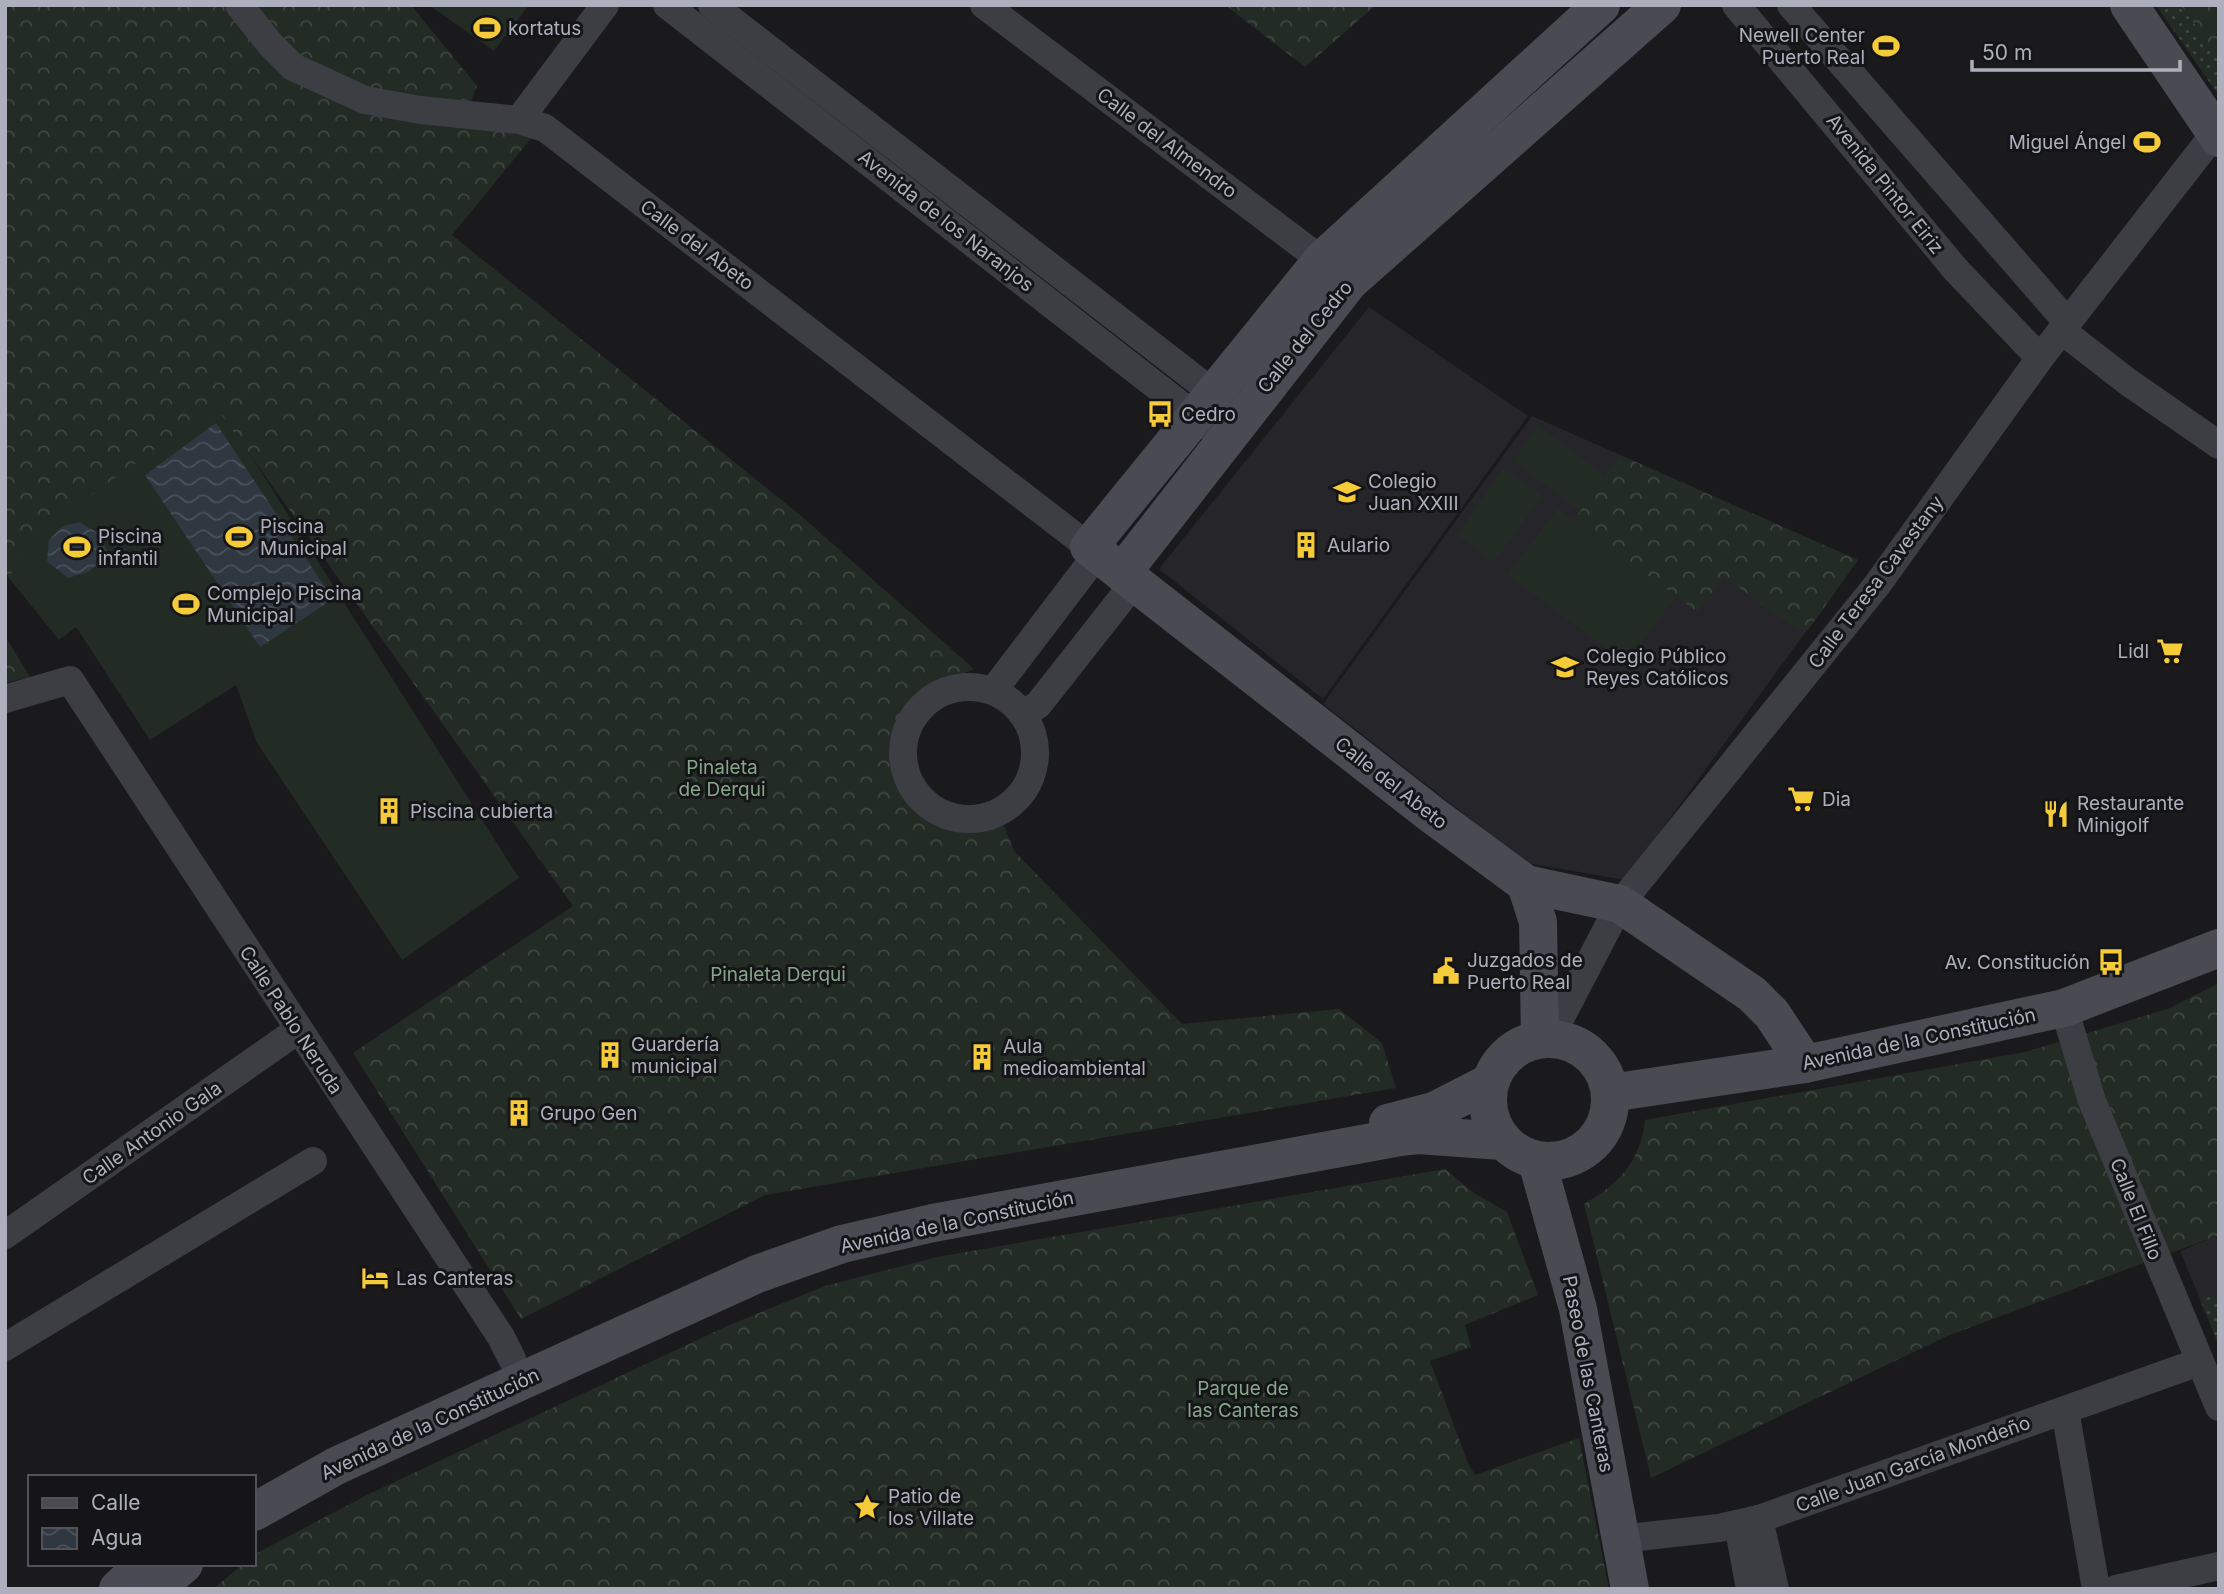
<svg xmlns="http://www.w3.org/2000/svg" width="2224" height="1594" font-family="Inter,sans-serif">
<defs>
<pattern id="forest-crowns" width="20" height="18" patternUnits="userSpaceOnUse" patternTransform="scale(1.75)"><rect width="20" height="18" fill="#222b24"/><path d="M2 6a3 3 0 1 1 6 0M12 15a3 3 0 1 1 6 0" fill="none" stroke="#3f4742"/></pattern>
<pattern id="garden-dots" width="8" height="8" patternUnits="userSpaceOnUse" patternTransform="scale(1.75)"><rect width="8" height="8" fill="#222b24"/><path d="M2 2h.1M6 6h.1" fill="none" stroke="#3f4742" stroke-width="1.8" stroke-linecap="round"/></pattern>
<pattern id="water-waves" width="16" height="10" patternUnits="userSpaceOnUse" patternTransform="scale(1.75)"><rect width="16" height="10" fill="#2f3741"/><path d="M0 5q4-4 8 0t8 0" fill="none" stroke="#4a515a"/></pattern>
</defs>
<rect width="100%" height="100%" fill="#1a1a1d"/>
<g fill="#26262a">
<polygon points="1369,307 1528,416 1323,699 1159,569"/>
<polygon points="1532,416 1858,560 1625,880 1527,863 1323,704"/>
<polygon points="2219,1235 2219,1345 2180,1251"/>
</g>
<g fill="#222b24">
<polygon points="429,5 529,5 494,51"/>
<polygon points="108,231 519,878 402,960 257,743 236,685 150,740 76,627 59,640 5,573 5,298"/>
<polygon points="1537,425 1606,475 1580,511 1513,461"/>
<polygon points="1503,468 1543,495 1494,563 1457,535"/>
<polygon points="1558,508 1677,596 1626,663 1507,575"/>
</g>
<g fill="url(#forest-crowns)">
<polygon points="5,5 411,5 477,86 462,124 532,137 452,235 800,515 974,669 923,691 907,707 906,792 913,805 937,826 973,829 1003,823 1014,851 1182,1024 1339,1009 1382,1043 1396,1088 765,1195 521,1319 353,1053 573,906 215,406 31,539 13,573 5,575"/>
<polygon points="1225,5 1376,5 1305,67"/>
<polygon points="2157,5 2219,5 2219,91"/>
<polygon points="1620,455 1858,560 1808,630 1797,629 1724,577 1697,612 1574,520"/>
<polygon points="5,636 30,677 5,683"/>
<path d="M2219,983v252l-272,101 -296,142 -67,-274c36,-21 56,-42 61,-84l380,-68 145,-44z"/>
<polygon points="1445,1169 1474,1193 1507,1212 1538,1295 1465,1325 1471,1347 1430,1361 1468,1463 1475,1475 1579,1438 1609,1589 213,1589 243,1564 254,1564 254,1556 257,1553 369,1494 725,1327 825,1286 937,1257"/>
</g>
<g fill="url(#garden-dots)">
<polygon points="2156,5 2181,5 2219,60 2219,96"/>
<polygon points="2216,1295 2219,1303 2219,1345 2200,1300"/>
</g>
<g fill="url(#water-waves)">
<polygon points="216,423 333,599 260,647 145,475"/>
<polygon points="80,522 99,534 109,555 88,572 68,578 47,561 49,540 63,526"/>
</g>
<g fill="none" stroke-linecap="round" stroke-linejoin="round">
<g stroke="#3d3d44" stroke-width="28">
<polyline points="239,5 271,45 293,67 365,100 420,110 519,120 545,128 1089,547"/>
<polyline points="667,5 1209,427"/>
<polyline points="712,5 1229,405"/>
<polyline points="984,5 1336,271"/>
<polyline points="1736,5 1956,270 2040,358"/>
<polyline points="1791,5 2068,323"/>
<polyline points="519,120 605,5"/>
<polyline points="2061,330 2128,382 2219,445"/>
<circle cx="969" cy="753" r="66"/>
<polyline points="993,691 1098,553"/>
<polyline points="5,699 70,680 501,1337 512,1359"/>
<polyline points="1022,714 1038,705 1134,583"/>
<polyline points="2064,1008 2092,1101 2219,1407"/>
<polyline points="1550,1038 1620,904 1877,585 2040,358 2215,133"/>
<polyline points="5,1235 298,1030"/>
<polyline points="5,1347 313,1161"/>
<polyline points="2065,1410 2096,1589"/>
<polyline points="1759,1519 1775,1589"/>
<polyline points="1738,1524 1750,1589"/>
<polyline points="1620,1539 1719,1528 1759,1519 2199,1362"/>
<polyline points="2116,1589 2219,1566"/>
</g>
<g stroke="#494a52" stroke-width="38">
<polyline points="2129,5 2219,138"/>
<polyline points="1122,573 1349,282 1662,5"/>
<polyline points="1526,884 1620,904 1752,994 1772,1014 1805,1064"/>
<circle cx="1549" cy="1100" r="61"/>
<polyline points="1540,1039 1538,922 1526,884 1431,814 1089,547 1322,260 1601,5"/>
<polyline points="1610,1093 1805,1064 2064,1008 2219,948"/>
<polyline points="1388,1123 1434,1111 1489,1083"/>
<polyline points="1537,1161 1578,1309 1630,1589"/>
<polyline points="254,1512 336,1466 506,1388 757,1274 842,1244 933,1223 1400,1137 1418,1135 1502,1141"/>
<polyline points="118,1589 145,1564"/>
<polyline points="155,1589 184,1564"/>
</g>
</g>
<defs>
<symbol id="stadium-bare" viewBox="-9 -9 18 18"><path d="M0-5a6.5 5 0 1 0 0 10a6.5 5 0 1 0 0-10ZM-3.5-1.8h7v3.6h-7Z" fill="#f5cb3a" stroke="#151518" stroke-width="2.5" paint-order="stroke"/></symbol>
<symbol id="bus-bare" viewBox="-9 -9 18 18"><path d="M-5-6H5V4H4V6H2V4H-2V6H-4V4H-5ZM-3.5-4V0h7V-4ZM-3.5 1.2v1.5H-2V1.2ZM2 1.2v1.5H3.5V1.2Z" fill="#f5cb3a" stroke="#151518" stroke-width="2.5" paint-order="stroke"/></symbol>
<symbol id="school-bare" viewBox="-9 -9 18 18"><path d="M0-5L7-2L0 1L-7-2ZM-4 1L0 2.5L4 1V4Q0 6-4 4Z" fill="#f5cb3a" stroke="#151518" stroke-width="2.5" paint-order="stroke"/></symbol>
<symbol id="building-bare" viewBox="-9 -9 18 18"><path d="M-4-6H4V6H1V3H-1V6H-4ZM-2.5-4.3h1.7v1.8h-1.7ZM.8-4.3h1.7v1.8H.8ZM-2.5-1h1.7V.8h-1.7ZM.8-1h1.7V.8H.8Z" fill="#f5cb3a" stroke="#151518" stroke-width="2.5" paint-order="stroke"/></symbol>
<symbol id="supermarket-bare" viewBox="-9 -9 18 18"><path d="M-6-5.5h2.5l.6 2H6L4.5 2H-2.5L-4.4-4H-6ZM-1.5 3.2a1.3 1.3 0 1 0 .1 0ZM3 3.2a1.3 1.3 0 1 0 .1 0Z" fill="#f5cb3a" stroke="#151518" stroke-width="2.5" paint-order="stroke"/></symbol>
<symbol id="restaurant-bare" viewBox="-9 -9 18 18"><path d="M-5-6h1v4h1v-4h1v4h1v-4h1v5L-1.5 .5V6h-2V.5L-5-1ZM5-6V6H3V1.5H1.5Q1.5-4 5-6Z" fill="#f5cb3a" stroke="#151518" stroke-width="2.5" paint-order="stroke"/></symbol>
<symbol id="civic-bare" viewBox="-9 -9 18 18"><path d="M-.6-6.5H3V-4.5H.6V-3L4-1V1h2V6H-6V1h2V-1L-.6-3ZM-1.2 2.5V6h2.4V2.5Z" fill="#f5cb3a" stroke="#151518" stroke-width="2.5" paint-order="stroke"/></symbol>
<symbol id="hotel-bare" viewBox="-9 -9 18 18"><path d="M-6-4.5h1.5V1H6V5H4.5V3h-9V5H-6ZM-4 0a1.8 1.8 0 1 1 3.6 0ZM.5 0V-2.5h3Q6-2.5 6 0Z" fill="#f5cb3a" stroke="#151518" stroke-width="2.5" paint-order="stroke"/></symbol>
<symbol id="sight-bare" viewBox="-9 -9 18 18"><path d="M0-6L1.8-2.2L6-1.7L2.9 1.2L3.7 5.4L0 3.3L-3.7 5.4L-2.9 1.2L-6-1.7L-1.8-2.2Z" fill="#f5cb3a" stroke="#151518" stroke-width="2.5" paint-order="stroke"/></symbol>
</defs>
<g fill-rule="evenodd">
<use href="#stadium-bare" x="468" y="9" width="38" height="38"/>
<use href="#stadium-bare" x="1867" y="27" width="38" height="38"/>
<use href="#stadium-bare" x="2128" y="123" width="38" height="38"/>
<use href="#bus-bare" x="1141" y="395" width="38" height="38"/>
<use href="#school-bare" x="1328" y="473" width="38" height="38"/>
<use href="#stadium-bare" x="220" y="518" width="38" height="38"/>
<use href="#building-bare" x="1287" y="526" width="38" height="38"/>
<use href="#stadium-bare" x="58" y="528" width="38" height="38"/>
<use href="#stadium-bare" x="167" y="585" width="38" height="38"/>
<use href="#supermarket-bare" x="2151" y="632" width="38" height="38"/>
<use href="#school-bare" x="1546" y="648" width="38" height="38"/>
<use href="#supermarket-bare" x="1782" y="780" width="38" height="38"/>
<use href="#building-bare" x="370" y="792" width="38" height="38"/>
<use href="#restaurant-bare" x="2037" y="795" width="38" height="38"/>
<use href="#bus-bare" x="2092" y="943" width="38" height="38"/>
<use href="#civic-bare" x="1427" y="952" width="38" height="38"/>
<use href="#building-bare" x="591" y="1036" width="38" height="38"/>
<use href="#building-bare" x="963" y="1038" width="38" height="38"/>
<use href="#building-bare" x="500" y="1094" width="38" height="38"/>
<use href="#hotel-bare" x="356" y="1259" width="38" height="38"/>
<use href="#sight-bare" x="848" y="1488" width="38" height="38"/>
</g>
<g text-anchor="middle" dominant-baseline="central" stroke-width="6" stroke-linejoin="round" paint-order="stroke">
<g font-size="19" fill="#adb0bc" stroke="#151518" text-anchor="start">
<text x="508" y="28">kortatus</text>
<text x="1865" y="35" text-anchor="end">Newell Center<tspan x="1865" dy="22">Puerto Real</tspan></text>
<text x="2126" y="142" text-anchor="end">Miguel Ángel</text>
<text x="1181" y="414">Cedro</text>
<text x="1368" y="481">Colegio<tspan x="1368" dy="22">Juan XXIII</tspan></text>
<text x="260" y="526">Piscina<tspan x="260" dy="22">Municipal</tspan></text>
<text x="98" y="536">Piscina<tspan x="98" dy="22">infantil</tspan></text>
<text x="1327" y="545">Aulario</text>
<text x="207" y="593">Complejo Piscina<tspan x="207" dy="22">Municipal</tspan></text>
<text x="2149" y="651" text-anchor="end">Lidl</text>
<text x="1586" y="656">Colegio Público<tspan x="1586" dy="22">Reyes Católicos</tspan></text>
<text x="1822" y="799">Dia</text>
<text x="2077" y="803">Restaurante<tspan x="2077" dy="22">Minigolf</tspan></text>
<text x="410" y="811">Piscina cubierta</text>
<text x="1467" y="960">Juzgados de<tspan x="1467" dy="22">Puerto Real</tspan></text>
<text x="2090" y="962" text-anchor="end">Av. Constitución</text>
<text x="631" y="1044">Guardería<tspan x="631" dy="22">municipal</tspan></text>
<text x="1003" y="1046">Aula<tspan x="1003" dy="22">medioambiental</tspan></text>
<text x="540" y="1113">Grupo Gen</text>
<text x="396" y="1278">Las Canteras</text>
<text x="888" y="1496">Patio de<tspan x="888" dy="22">los Villate</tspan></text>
</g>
<g font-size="19" fill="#adb0bc" stroke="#151518">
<text transform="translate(1167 143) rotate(37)">Calle del Almendro</text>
<text transform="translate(1885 184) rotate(51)">Avenida Pintor Eiriz</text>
<text transform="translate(946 221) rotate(38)">Avenida de los Naranjos</text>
<text transform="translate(697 245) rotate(37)">Calle del Abeto</text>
<text transform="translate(1305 337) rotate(-51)">Calle del Cedro</text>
<text transform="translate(1876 582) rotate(-53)">Calle Teresa Cavestany</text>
<text transform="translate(1391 783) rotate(38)">Calle del Abeto</text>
<text transform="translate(291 1020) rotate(57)">Calle Pablo Neruda</text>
<text transform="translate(1919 1039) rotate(-12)">Avenida de la Constitución</text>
<text transform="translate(152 1133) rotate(-35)">Calle Antonio Gala</text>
<text transform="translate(2136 1209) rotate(68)">Calle El Fillo</text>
<text transform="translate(957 1222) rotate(-12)">Avenida de la Constitución</text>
<text transform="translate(1588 1374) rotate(79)">Paseo de las Canteras</text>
<text transform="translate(430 1424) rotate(-25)">Avenida de la Constitución</text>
<text transform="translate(1913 1464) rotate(-20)">Calle Juan García Mondeño</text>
</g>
<g font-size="19" fill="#84a78a" stroke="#151518">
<text x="722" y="767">Pinaleta<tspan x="722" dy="22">de Derqui</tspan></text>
<text x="778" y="974">Pinaleta Derqui</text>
<text x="1243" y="1388">Parque de<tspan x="1243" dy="22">las Canteras</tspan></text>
</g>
</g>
<rect width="2224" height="1594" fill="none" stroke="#adb0bc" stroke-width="14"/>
<rect x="28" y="1475" width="228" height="91" fill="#151518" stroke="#52535a" stroke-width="2"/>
<rect x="42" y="1498" width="35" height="10" fill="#494a52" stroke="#52535a" stroke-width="2"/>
<text x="91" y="1510" font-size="21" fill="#adb0bc">Calle</text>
<rect x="42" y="1528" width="35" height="21" fill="url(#water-waves)" stroke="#52535a" stroke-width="2"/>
<text x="91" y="1545" font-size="21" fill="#adb0bc">Agua</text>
<path d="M1972 60v10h208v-10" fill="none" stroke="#adb0bc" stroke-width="3.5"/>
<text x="1982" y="60" font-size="21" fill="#adb0bc" stroke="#151518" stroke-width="5" paint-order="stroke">50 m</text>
</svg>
